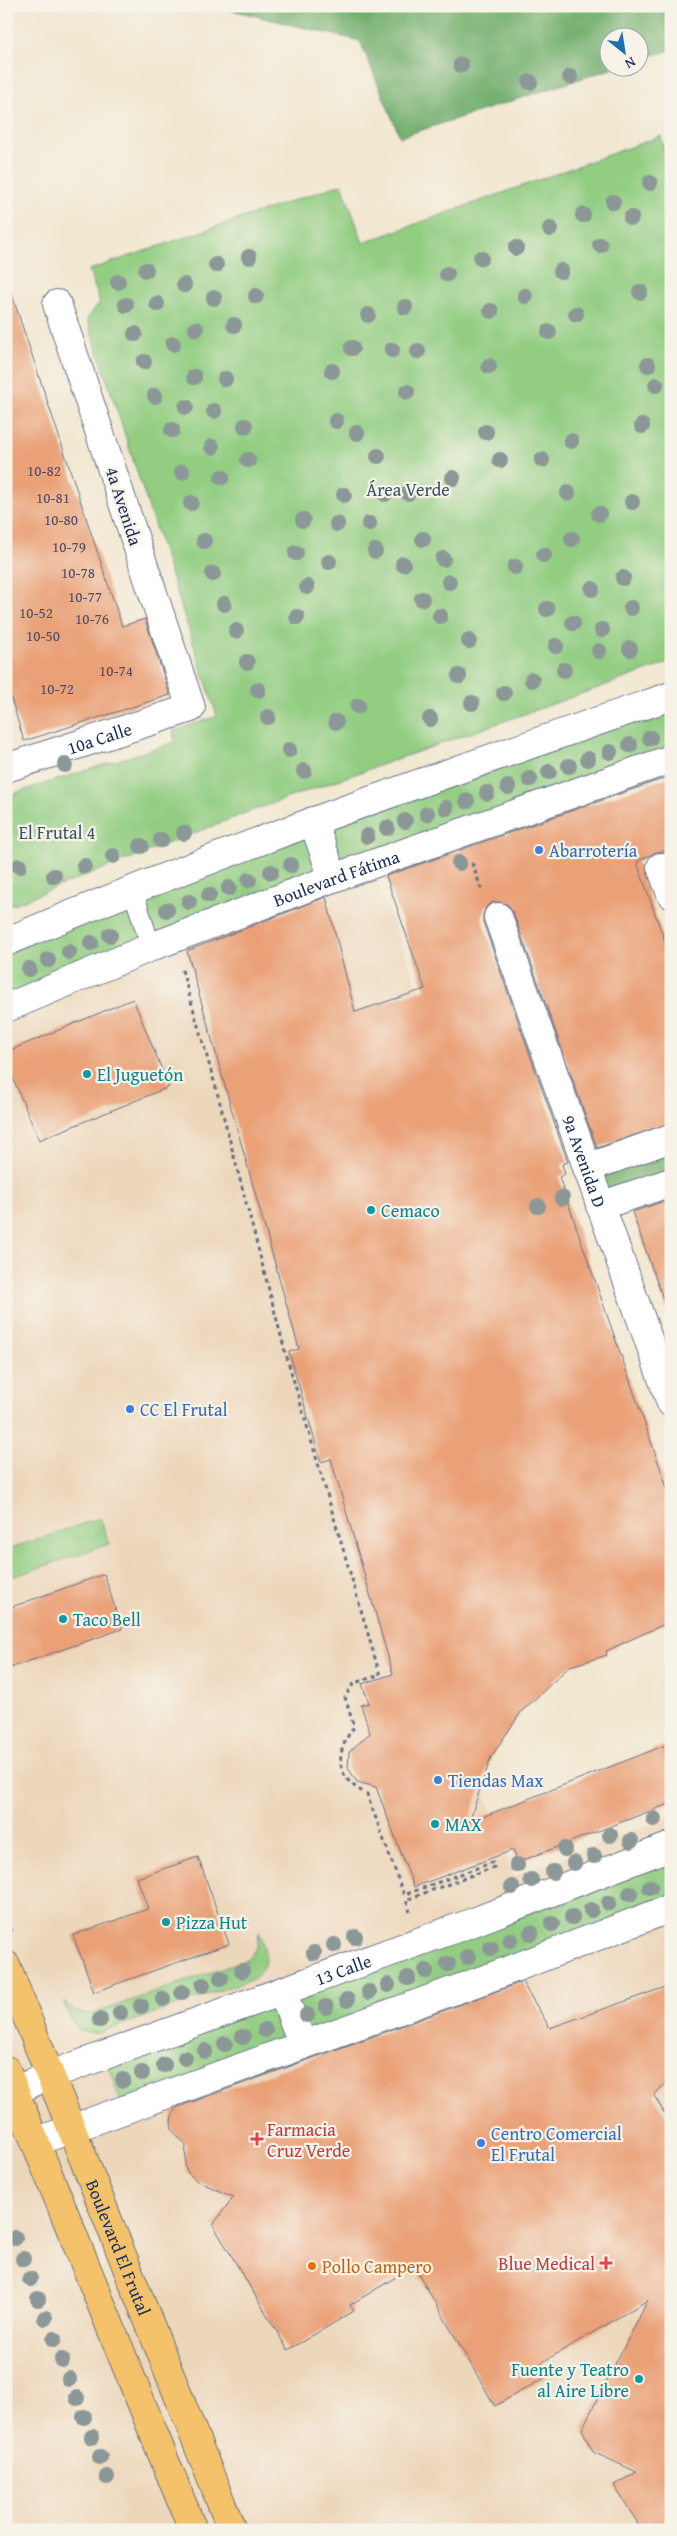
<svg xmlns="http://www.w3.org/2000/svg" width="677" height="2536" font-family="'Gentium Book Plus',serif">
<rect width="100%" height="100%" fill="#f7f3e8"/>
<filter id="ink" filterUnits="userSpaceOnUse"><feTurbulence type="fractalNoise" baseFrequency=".02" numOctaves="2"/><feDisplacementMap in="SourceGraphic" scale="10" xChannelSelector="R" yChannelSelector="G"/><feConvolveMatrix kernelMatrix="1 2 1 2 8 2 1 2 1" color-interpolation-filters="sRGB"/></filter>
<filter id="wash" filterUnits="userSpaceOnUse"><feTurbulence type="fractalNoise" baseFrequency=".0096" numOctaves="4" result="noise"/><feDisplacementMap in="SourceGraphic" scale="20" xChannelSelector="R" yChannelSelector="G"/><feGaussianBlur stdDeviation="1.12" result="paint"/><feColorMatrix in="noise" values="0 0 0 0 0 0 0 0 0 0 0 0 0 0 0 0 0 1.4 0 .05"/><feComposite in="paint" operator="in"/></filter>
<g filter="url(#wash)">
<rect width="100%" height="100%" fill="#f2e8d2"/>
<polygon fill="#edd7bb" points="373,873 420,991 607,1655 570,1666 521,1712 491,1757 482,1784 514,1876 671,1816 671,2530 6,2530 6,1016"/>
<g fill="#92cd82" stroke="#567e70">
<polygon points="661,136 664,152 671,150 671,662 248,812 6,907 6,796 175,742 173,731 217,716 87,319 100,302 89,270 342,184 363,243"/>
<polygon points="671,696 671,759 6,1008 6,942"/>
<polygon points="100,1518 109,1544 6,1579 6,1550"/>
<polygon points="671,1847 671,1906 309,2041 289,1990"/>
<path d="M259,1931c6,19 12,35 -6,48l-155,54c-23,4 -28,-14 -34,-32l11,11 17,2 155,-54 10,-13z"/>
<polygon points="269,2000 287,2046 122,2104 105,2059"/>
</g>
<g fill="#75b070" stroke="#487067">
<polygon points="214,6 671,6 671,50 640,59 640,38 610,38 610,68 614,68 400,137 360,41"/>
<polygon points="671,1138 671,1182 600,1206 587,1168"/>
</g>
<g id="blocks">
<g fill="#eaa178">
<polygon points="11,292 122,626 145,619 170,695 24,741 6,682 6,293"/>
<polygon points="671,776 671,850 656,852 637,862 671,959 671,1123 597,1148 513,912 508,905 500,902 493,902 486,907 483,915 483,922 568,1162 562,1164 565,1174 559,1177 671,1499 671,1621 606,1651 607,1655 570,1666 521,1712 491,1757 469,1822 671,1743 671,1803 518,1862 513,1850 414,1887 376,1787 357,1782 348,1768 349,1752 370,1733 361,1705 369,1703 362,1684 393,1674 331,1459 321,1462 289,1352 299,1349 187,951 326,897 355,1012 425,989 386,876"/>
<polygon points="133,999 169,1087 39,1140 6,1062 6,1052"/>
<polygon points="671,1199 671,1309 667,1310 632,1212"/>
<polygon points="104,1574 122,1629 6,1669 6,1609"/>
<polygon points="198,1857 229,1944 94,1992 73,1935 148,1909 137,1878"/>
<polygon points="522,1982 550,2028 671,1985 671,2078 654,2095 671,2125 671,2530 642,2530 614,2485 637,2472 593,2452 582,2429 648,2300 541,2363 546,2377 495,2406 414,2266 350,2305 354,2311 288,2350 213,2225 233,2197 197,2181 188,2173 185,2166 186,2145 172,2130 171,2122 173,2112 178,2107"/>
</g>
</g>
</g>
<g filter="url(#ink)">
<use href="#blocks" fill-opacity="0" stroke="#667087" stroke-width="1"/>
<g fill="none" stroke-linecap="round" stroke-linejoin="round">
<defs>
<polyline id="service" points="132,888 151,947"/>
<g id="pedestrian">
<polyline points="587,1168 671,1138"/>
<polyline points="600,1206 671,1182"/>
</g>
<g id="minor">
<path id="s1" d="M6,768l185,-60 -134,-404"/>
<polyline points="313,821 333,878"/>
<polyline points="661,867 671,894"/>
<path id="s2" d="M498,917l173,486"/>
<path d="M6,942c218,-93 441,-169 665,-246"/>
<path id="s3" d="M6,1008l145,-61 182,-69 338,-119"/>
<polyline points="282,1991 303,2045"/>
<path id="s4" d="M14,2091l36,-16 421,-152 200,-77"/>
<polyline points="35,2142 491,1977 671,1908"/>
</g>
<g id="primary">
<path id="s5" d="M6,1965l226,565"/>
<polyline points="6,2070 193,2530"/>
</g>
</defs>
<use href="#service" stroke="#667087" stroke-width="21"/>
<use href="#pedestrian" stroke="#667087" stroke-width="30"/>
<use href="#minor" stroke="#667087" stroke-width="30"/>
<use href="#primary" stroke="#667087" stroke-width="30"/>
<g stroke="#667087" stroke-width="3" stroke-dasharray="4 4" stroke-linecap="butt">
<polyline points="665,794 671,812"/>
<polyline points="472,863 482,891"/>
<path d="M182,970l34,118 69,263 95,324 -26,8 -9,14 9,30c-20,26 -19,52 13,67l37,101 89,-33 1,5 -88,33 4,12"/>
<polyline points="6,1921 12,1934"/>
</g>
<use href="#service" stroke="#fff" stroke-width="19"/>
<use href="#pedestrian" stroke="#fff" stroke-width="28"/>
<use href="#minor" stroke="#fff" stroke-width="28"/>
<use href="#primary" stroke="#f4c26a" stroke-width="28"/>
</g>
<g fill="#8c9897">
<circle cx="461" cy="65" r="8"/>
<circle cx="570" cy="77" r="8"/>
<circle cx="530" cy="82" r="8"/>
<circle cx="650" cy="183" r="8"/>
<circle cx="613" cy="202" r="8"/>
<circle cx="583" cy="215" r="8"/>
<circle cx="631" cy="218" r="8"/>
<circle cx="550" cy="229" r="8"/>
<circle cx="600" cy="245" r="8"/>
<circle cx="516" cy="248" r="8"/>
<circle cx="249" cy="257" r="8"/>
<circle cx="481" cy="258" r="8"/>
<circle cx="216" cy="265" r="8"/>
<circle cx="146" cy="270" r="8"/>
<circle cx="561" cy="271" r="8"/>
<circle cx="447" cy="274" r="8"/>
<circle cx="118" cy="282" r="8"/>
<circle cx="184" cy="285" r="8"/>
<circle cx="640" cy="292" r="8"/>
<circle cx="256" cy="296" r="8"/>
<circle cx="525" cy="296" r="8"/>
<circle cx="214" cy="298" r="8"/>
<circle cx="157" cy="304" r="8"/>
<circle cx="126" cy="305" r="8"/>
<circle cx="405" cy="307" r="8"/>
<circle cx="491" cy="311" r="8"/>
<circle cx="576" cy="314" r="8"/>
<circle cx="368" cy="315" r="8"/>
<circle cx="234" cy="325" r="8"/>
<circle cx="196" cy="329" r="8"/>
<circle cx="549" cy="332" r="8"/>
<circle cx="135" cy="334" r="8"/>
<circle cx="173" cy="344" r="8"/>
<circle cx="352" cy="348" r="8"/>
<circle cx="392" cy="350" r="8"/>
<circle cx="418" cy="351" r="8"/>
<circle cx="144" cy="362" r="8"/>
<circle cx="648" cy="365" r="8"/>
<circle cx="489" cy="366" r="8"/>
<circle cx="332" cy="371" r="8"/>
<circle cx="194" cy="377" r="8"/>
<circle cx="225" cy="379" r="8"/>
<circle cx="656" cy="385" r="8"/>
<circle cx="407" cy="392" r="8"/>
<circle cx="155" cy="396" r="8"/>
<circle cx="186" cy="407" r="8"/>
<circle cx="214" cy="411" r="8"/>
<circle cx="336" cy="421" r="8"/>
<circle cx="245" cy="426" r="8"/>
<circle cx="642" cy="426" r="8"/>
<circle cx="172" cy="430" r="8"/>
<circle cx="486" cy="432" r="8"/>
<circle cx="357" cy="433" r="8"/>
<circle cx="571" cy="441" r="8"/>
<circle cx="212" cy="447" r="8"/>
<circle cx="378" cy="456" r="8"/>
<circle cx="248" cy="460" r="8"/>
<circle cx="500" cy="460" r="8"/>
<circle cx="542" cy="460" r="8"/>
<circle cx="182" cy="472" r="8"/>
<circle cx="222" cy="477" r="8"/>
<circle cx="453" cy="478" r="8"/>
<circle cx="408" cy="493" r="8"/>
<circle cx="568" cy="493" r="8"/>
<circle cx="385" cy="494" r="8"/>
<circle cx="344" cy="495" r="8"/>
<circle cx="632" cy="502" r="8"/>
<circle cx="191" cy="503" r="8"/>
<circle cx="599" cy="514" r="8"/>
<circle cx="303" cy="520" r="8"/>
<circle cx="337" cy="524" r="8"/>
<circle cx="369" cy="524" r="8"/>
<circle cx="423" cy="539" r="8"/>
<circle cx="572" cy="539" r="8"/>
<circle cx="204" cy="541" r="8"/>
<circle cx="375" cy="551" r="8"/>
<circle cx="296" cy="553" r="8"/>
<circle cx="544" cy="555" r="8"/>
<circle cx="443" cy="559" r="8"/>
<circle cx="329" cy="562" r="8"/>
<circle cx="403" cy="564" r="8"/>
<circle cx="515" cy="567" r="8"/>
<circle cx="213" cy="574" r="8"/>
<circle cx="623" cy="578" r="8"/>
<circle cx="449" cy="582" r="8"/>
<circle cx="307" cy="587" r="8"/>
<circle cx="592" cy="589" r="8"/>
<circle cx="422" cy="599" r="8"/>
<circle cx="224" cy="604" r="8"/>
<circle cx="631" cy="608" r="8"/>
<circle cx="547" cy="609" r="8"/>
<circle cx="440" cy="616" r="8"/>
<circle cx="297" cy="617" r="8"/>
<circle cx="573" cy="623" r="8"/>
<circle cx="602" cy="630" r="8"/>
<circle cx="236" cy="631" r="8"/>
<circle cx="469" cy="641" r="8"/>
<circle cx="556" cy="646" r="8"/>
<circle cx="630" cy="649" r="8"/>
<circle cx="599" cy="651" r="8"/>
<circle cx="247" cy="662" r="8"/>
<circle cx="564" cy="670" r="8"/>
<circle cx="459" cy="676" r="8"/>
<circle cx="532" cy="680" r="8"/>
<circle cx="258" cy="690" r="8"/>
<circle cx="504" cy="693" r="8"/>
<circle cx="472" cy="703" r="8"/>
<circle cx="358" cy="706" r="8"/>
<circle cx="268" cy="717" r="8"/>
<circle cx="430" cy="719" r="8"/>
<circle cx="336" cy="722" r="8"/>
<circle cx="650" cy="738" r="8"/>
<circle cx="630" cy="745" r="8"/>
<circle cx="289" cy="750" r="8"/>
<circle cx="610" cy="752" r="8"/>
<circle cx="588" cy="759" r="8"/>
<circle cx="65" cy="765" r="8"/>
<circle cx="569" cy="766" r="8"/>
<circle cx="304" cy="771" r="8"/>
<circle cx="549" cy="772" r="8"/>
<circle cx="530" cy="779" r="8"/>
<circle cx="508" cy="787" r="8"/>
<circle cx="487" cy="793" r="8"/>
<circle cx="467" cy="801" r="8"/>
<circle cx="446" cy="808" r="8"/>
<circle cx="427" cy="814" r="8"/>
<circle cx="405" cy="821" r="8"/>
<circle cx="387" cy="828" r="8"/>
<circle cx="184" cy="833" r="8"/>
<circle cx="367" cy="836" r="8"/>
<circle cx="161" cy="840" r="8"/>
<circle cx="141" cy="846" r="8"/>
<circle cx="113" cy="856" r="8"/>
<circle cx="459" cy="863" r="8"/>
<circle cx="291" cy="865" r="8"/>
<circle cx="19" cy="866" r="8"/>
<circle cx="84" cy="866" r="8"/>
<circle cx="271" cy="872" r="8"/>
<circle cx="54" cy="876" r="8"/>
<circle cx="249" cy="880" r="8"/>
<circle cx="229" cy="888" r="8"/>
<circle cx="209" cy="895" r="8"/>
<circle cx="189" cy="902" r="8"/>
<circle cx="167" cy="910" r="8"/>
<circle cx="110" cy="935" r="8"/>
<circle cx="91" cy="943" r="8"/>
<circle cx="69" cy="952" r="8"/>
<circle cx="48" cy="960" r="8"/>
<circle cx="29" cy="969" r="8"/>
<circle cx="562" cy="1198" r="8"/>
<circle cx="538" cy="1206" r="8"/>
<circle cx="654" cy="1819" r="8"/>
<circle cx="610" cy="1835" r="8"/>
<circle cx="631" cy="1841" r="8"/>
<circle cx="565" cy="1849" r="8"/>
<circle cx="594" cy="1856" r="8"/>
<circle cx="574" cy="1863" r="8"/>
<circle cx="517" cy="1865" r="8"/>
<circle cx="553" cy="1872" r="8"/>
<circle cx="531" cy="1880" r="8"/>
<circle cx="512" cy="1887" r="8"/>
<circle cx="650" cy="1887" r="8"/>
<circle cx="630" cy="1894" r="8"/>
<circle cx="609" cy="1903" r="8"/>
<circle cx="591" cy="1910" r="8"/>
<circle cx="572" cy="1917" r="8"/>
<circle cx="552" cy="1924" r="8"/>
<circle cx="531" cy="1933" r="8"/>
<circle cx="355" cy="1937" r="8"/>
<circle cx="510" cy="1940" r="8"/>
<circle cx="334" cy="1945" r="8"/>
<circle cx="491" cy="1948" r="8"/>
<circle cx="314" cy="1953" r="8"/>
<circle cx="468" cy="1957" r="8"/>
<circle cx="448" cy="1964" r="8"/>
<circle cx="242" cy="1971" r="8"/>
<circle cx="426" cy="1971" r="8"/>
<circle cx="221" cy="1978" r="8"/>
<circle cx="408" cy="1978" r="8"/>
<circle cx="203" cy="1985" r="8"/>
<circle cx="388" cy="1985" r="8"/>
<circle cx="182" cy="1992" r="8"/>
<circle cx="369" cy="1992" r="8"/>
<circle cx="163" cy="1999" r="8"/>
<circle cx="347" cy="2000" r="8"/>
<circle cx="141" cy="2006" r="8"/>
<circle cx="326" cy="2007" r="8"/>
<circle cx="120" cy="2013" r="8"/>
<circle cx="307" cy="2015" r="8"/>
<circle cx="100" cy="2020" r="8"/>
<circle cx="265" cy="2030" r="8"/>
<circle cx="243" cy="2037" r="8"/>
<circle cx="225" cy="2044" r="8"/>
<circle cx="205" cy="2051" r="8"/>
<circle cx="185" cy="2058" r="8"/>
<circle cx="164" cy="2065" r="8"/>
<circle cx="142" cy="2073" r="8"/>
<circle cx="123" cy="2080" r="8"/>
<circle cx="15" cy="2238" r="8"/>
<circle cx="23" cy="2259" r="8"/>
<circle cx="30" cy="2279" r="8"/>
<circle cx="38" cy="2299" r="8"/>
<circle cx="45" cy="2318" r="8"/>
<circle cx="54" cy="2339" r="8"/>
<circle cx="62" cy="2360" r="8"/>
<circle cx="69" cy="2379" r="8"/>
<circle cx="77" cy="2398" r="8"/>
<circle cx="84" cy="2417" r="8"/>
<circle cx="92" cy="2437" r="8"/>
<circle cx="100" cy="2457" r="8"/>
<circle cx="107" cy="2477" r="8"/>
</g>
</g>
<g fill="#3f7fe0" stroke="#f7f3e8" stroke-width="2">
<circle cx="539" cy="850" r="5"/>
<circle cx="130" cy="1409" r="5"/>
<circle cx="438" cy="1780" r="5"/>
<circle cx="481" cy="2143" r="5"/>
</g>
<g fill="#0f9aa8" stroke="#f7f3e8" stroke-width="2">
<circle cx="87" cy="1074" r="5"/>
<circle cx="371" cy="1210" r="5"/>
<circle cx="63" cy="1619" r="5"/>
<circle cx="435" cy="1824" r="5"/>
<circle cx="166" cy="1922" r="5"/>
<circle cx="639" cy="2379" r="5"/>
</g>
<g fill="#e0444e" stroke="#f7f3e8" stroke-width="2">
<path d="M254.5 2131.5h5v5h5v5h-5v5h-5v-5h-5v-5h5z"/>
<path d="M603.5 2255.5h5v5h5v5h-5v5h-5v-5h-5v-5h5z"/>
</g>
<circle fill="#e8710a" stroke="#f7f3e8" stroke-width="2" cx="312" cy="2266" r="5"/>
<g text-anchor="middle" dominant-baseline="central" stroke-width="4.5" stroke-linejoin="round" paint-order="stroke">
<g font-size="15" fill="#4f4c64">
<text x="44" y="470">10-82</text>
<text x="53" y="497">10-81</text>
<text x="61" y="519">10-80</text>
<text x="69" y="546">10-79</text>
<text x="78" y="572">10-78</text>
<text x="85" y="596">10-77</text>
<text x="36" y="612">10-52</text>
<text x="92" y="618">10-76</text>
<text x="43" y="635">10-50</text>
<text x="116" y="670">10-74</text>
<text x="57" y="688">10-72</text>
</g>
<g font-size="18" fill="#395667" stroke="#f7f3e8">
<text x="408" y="489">Área Verde</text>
<text x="57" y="832">El Frutal 4</text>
</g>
<g font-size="18" fill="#1b2f5e" stroke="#f7f3e8">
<text transform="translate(124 506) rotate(72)">4a Avenida</text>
<text stroke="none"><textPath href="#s1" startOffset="98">10a Calle</textPath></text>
<text stroke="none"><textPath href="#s3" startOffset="355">Boulevard Fátima</textPath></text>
<text stroke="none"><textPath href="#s2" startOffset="259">9a Avenida D</textPath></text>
<text stroke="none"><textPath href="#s4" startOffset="351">13 Calle</textPath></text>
<text stroke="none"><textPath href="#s5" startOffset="304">Boulevard El Frutal</textPath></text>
</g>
<g font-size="18" fill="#366cbe" stroke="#f7f3e8" text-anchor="start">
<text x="549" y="850">Abarrotería</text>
<text x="140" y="1409">CC El Frutal</text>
<text x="448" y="1780">Tiendas Max</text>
<text x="491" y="2133">Centro Comercial<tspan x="491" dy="21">El Frutal</tspan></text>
</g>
<g font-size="18" fill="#0d838f" stroke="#f7f3e8" text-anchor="start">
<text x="97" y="1074">El Juguetón</text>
<text x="381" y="1210">Cemaco</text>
<text x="73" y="1619">Taco Bell</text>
<text x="445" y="1824">MAX</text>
<text x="176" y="1922">Pizza Hut</text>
<text x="629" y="2369" text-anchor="end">Fuente y Teatro<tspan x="629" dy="21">al Aire Libre</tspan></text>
</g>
<g font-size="18" fill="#be3a42" stroke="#f7f3e8" text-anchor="start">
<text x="267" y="2129">Farmacia<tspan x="267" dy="21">Cruz Verde</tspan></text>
<text x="595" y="2263" text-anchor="end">Blue Medical</text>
</g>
<g font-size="18" fill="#c56008" stroke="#f7f3e8" text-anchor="start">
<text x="322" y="2266">Pollo Campero</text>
</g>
</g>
<rect width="677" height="2536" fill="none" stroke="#f7f3e8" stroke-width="25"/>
<g transform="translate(624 52) rotate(150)"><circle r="24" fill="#f7f3e8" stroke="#9fa5b1"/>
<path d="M0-4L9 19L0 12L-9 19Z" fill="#1f6fb2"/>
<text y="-8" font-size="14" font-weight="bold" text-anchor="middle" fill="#1b2f5e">N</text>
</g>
</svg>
